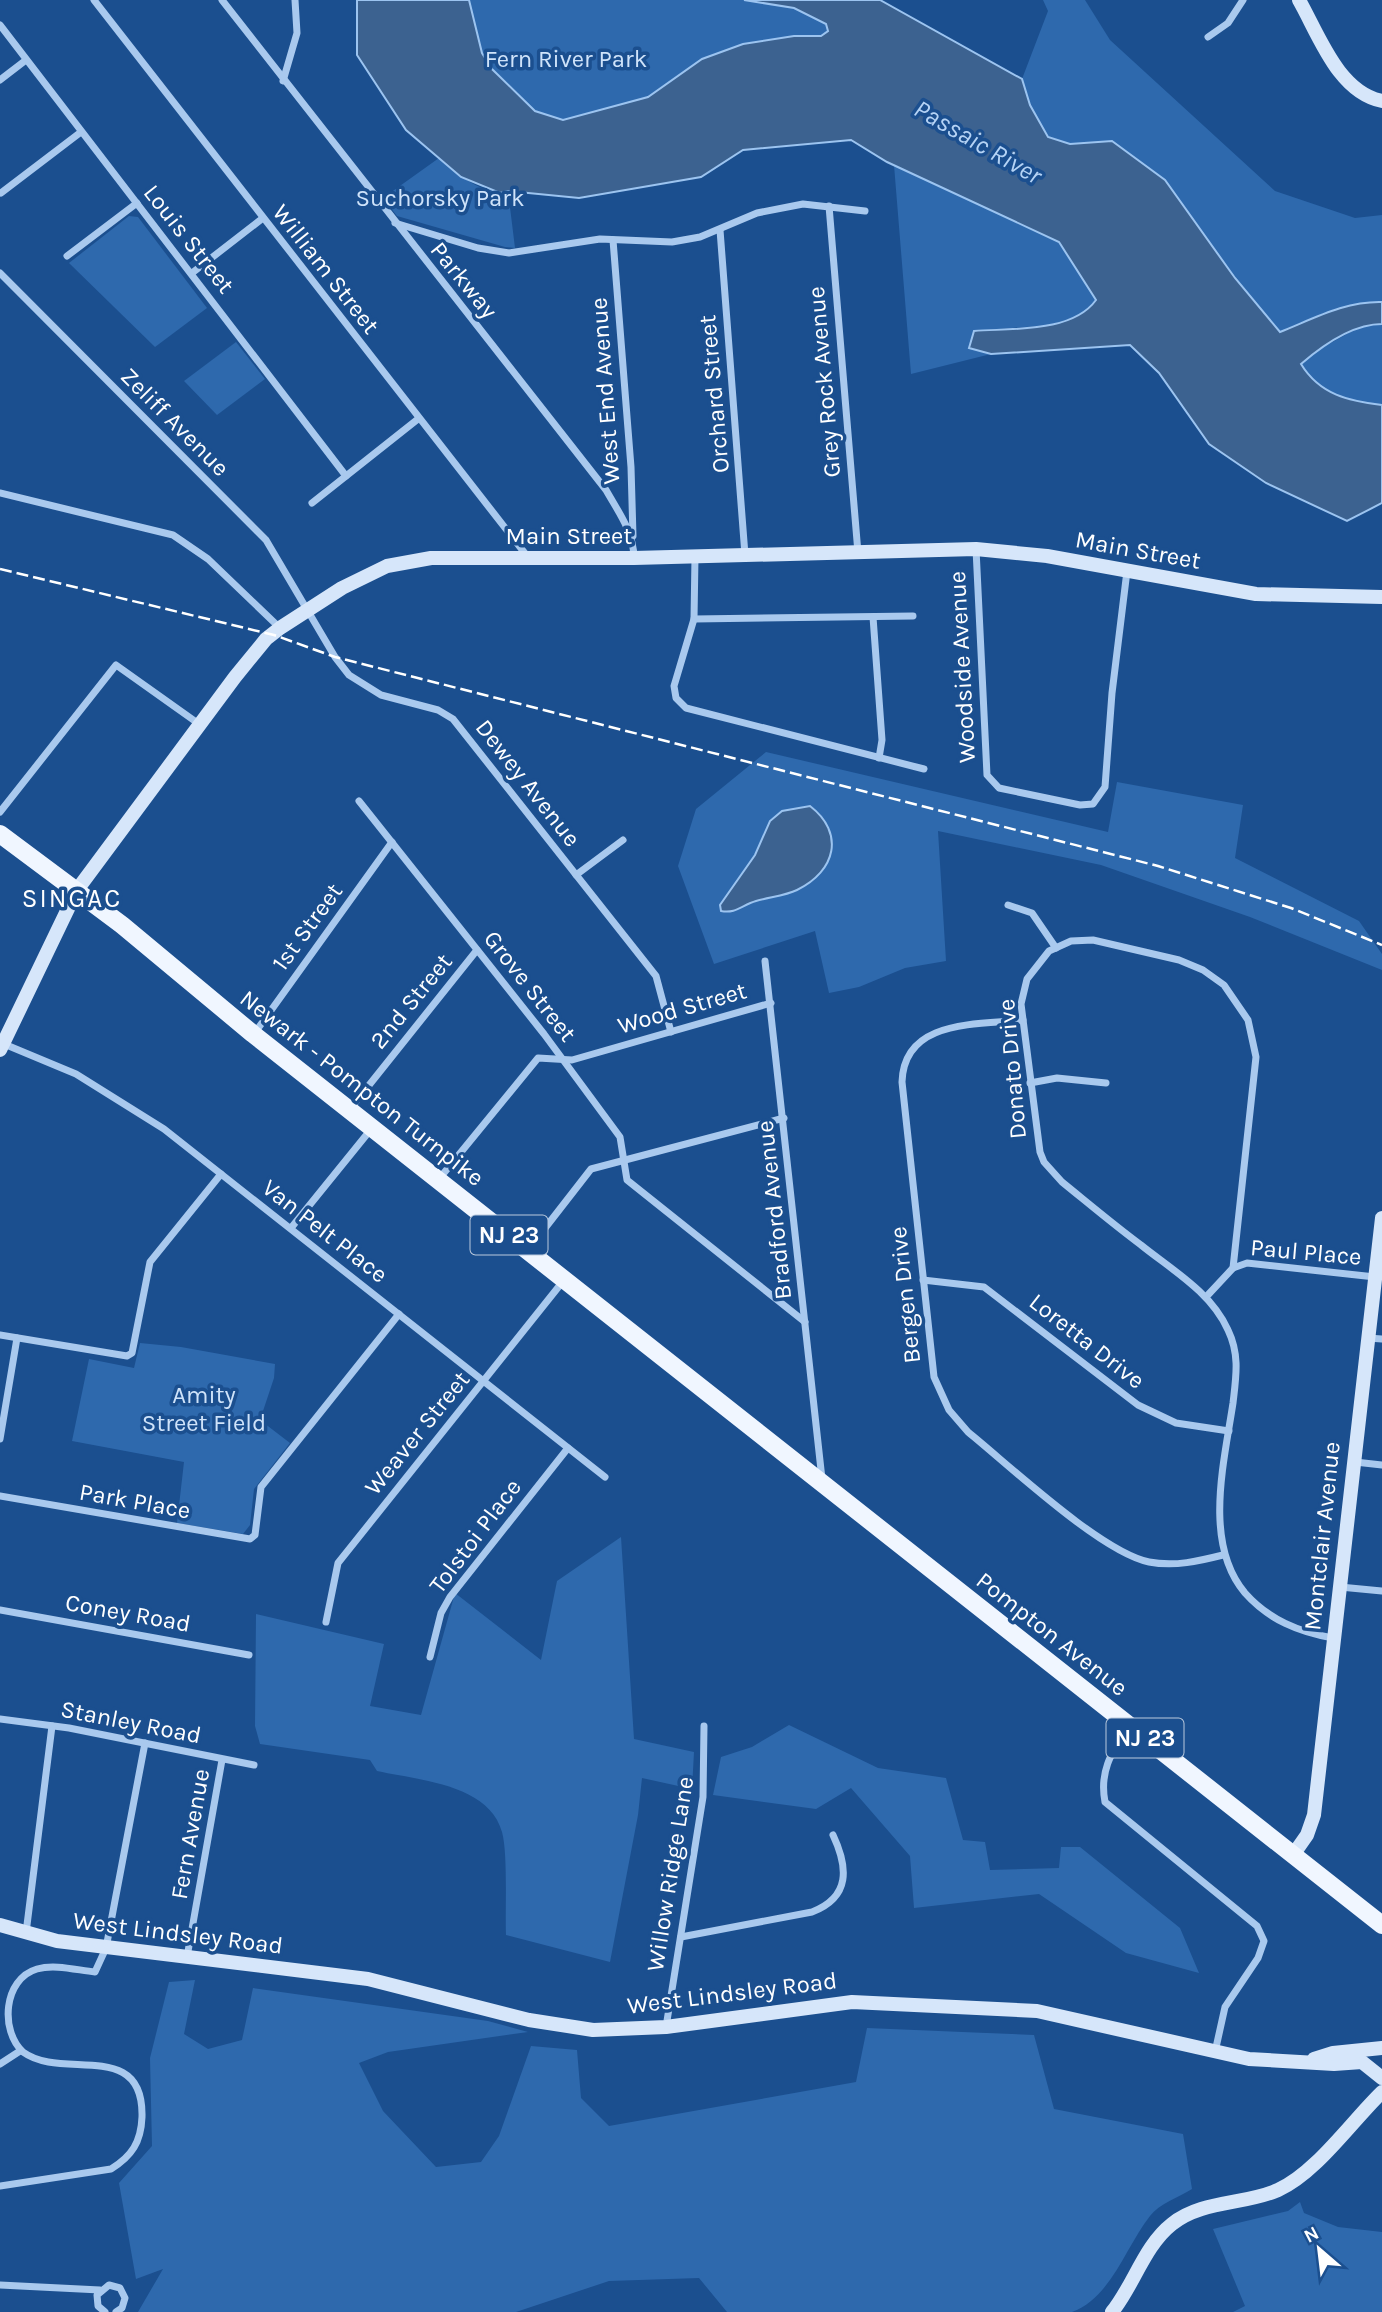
<svg xmlns="http://www.w3.org/2000/svg" width="1382" height="2312" font-family="Karla,sans-serif">
<rect width="100%" height="100%" fill="#1b4f8f"/>
<g fill="#2e69ad">
<polygon points="469,0 744,0 794,8 826,24 828,31 821,36 794,36 702,59 648,97 563,120 535,111 492,69 482,53"/>
<path d="M1043,0h42l25,40 165,151 80,27 27,-3v87c-36,-1 -70,16 -102,30l-45,-54 -123,-137 -42,3 -22,-7 -18,-32 -8,-26 26,-68z"/>
<path d="M439,158c17,15 45,39 69,33l7,57 -10,-1 -108,-31 -14,-18z"/>
<polygon points="894,165 1059,242 1096,300 1085,314 1050,325 975,331 969,348 991,354 911,374"/>
<polygon points="129,216 138,217 207,308 155,347 69,263"/>
<path d="M1365,324h17v81c-34,-4 -62,-10 -81,-41l17,-14z"/>
<polygon points="236,342 265,379 217,415 184,381"/>
<polygon points="766,752 1108,832 1117,782 1243,805 1235,858 1359,921 1382,954 1382,970 1250,917 1101,865 938,831 946,961 905,968 859,987 829,993 815,931 714,964 678,866 696,809"/>
<polygon points="140,1343 181,1347 275,1364 274,1378 260,1420 290,1443 254,1489 250,1525 243,1534 177,1523 184,1462 72,1441 89,1359 134,1368"/>
<path d="M621,1537l13,202 60,13 -2,37 -50,-11 -4,37 -28,147 -104,-27c-1,-25 2,-81 -4,-103 -13,-48 -84,-52 -125,-61l-7,-11 -110,-16 -5,-18 1,-112 128,30 -14,62 51,9 34,-122 86,67 16,-79z"/>
<polygon points="789,1725 878,1768 946,1778 963,1840 985,1842 990,1870 1059,1868 1061,1847 1080,1847 1180,1928 1199,1973 1126,1953 1039,1894 914,1908 910,1856 851,1788 816,1809 713,1795 721,1757 752,1747"/>
<path d="M195,1980l-11,54 24,15 34,-9 11,-52 235,33 40,11 -140,20 -29,11 24,48 53,56 45,-5 18,-26 32,-90 46,4 4,48 28,28 247,-44 11,-54 167,7 20,74 129,25 9,55c-13,8 -33,15 -42,27 -24,30 -39,82 -78,96h-345l-28,-34 -90,3 -93,31h-378l25,-43 -27,10 -17,-96 33,-37 -2,-88 19,-76z"/>
<polygon points="1300,2202 1304,2213 1338,2227 1382,2232 1382,2312 1233,2312 1245,2306 1213,2229 1288,2211"/>
</g>
<g fill="#3c6290" stroke="#9cc4f0" stroke-width="2">
<path d="M357,0h112l13,53 10,16 43,42 28,9 85,-23 54,-38 41,-15 51,-8h27l7,-5 -2,-7 -32,-16 -50,-8h136l142,79 8,26 18,32 22,7 42,-3 53,39 70,98 45,54c33,-13 65,-31 102,-30v22c-29,0 -59,21 -81,40 19,31 48,37 81,41v98l-35,18 -81,-38 -57,-39 -50,-71 -29,-28 -139,9 -22,-6 5,-17c38,-3 98,2 122,-31l-37,-58 -172,-80 -36,-22 -108,10 -42,27 -122,21 -71,-7 -8,2 -39,-16 -55,-47 -49,-75z"/>
<path d="M810,806c35,27 26,65 -13,84 -12,6 -28,7 -41,11 -14,4 -20,13 -35,10l-1,-6 35,-50 15,-34 12,-10z"/>
</g>
<g fill="none" stroke-linecap="round" stroke-linejoin="round">
<g stroke="#a9c9ee" stroke-width="7">
<polyline points="94,0 527,556"/>
<path d="M222,0l384,490c13,23 27,41 28,67"/>
<polyline points="0,25 346,476"/>
<polyline points="1208,37 1228,23 1243,0"/>
<polyline points="0,80 26,60"/>
<polyline points="283,81 297,33 295,0"/>
<polyline points="1,193 81,132"/>
<polyline points="829,206 858,553"/>
<polyline points="395,223 478,248 509,253 600,239 672,242 700,237 757,213 803,204 865,211"/>
<polyline points="720,230 745,555"/>
<polyline points="613,240 631,467 633,536"/>
<polyline points="67,256 137,203"/>
<polyline points="0,273 266,540 335,657 349,675 381,695 438,710 453,719 656,976 671,1032"/>
<polyline points="192,273 263,218"/>
<polyline points="0,493 173,535 208,559 280,628"/>
<polyline points="312,503 418,419"/>
<polyline points="976,549 987,775 999,788 1080,805 1093,804 1105,787 1112,693 1127,571"/>
<polyline points="695,557 694,619 674,686 676,698 686,708 924,769"/>
<polyline points="873,617 882,740 879,758"/>
<polyline points="694,619 913,616"/>
<polyline points="359,801 544,1034 620,1137 627,1180 805,1322"/>
<polyline points="0,812 116,665 199,724"/>
<polyline points="576,875 623,840"/>
<polyline points="1008,905 1032,913 1056,948"/>
<polyline points="765,961 822,1479"/>
<path d="M1023,1020c-46,5 -119,-1 -121,62l32,295 15,33 19,22c42,34 133,120 181,130 26,5 50,-1 74,-7"/>
<polyline points="254,1034 392,842"/>
<polyline points="4,1044 76,1074 164,1129 605,1477"/>
<polyline points="1030,1083 1057,1078 1106,1083"/>
<polyline points="350,1109 477,950"/>
<polyline points="439,1179 538,1058 572,1060 771,1003"/>
<polyline points="291,1228 372,1128"/>
<polyline points="528,1250 591,1169 784,1118"/>
<polyline points="1233,1268 1247,1263 1375,1277"/>
<polyline points="923,1280 984,1287 1138,1405 1176,1423 1229,1431"/>
<path d="M1206,1297l27,-29 23,-211 -8,-37 -24,-35 -21,-15 -24,-10 -86,-20 -22,1 -22,10 -22,28 -6,25 19,148 4,10 18,20c26,21 52,43 79,63 31,25 70,47 87,85 12,25 8,47 5,73 -9,60 -30,140 12,190 24,27 54,39 88,45"/>
<polyline points="0,1335 127,1356 132,1353 150,1262 221,1174"/>
<polyline points="1368,1338 1382,1339"/>
<polyline points="0,1439 17,1338"/>
<polyline points="1355,1462 1382,1465"/>
<polyline points="0,1496 250,1539 255,1535 261,1487 399,1314"/>
<polyline points="1340,1587 1382,1591"/>
<polyline points="0,1610 249,1655"/>
<polyline points="326,1622 338,1563 564,1280"/>
<polyline points="430,1657 441,1613 450,1597 568,1448"/>
<polyline points="0,1719 69,1728 254,1765"/>
<path d="M1128,1726c-16,26 -29,45 -23,76l152,124 7,15 -6,17 -33,49 -10,45"/>
<polyline points="26,1933 52,1726"/>
<path d="M681,1937l131,-25c39,-15 36,-45 21,-77"/>
<polyline points="187,1957 222,1760"/>
<polyline points="666,2027 703,1797 704,1726"/>
<polyline points="0,2064 20,2051"/>
<path d="M0,2186l111,-17c21,-13 30,-27 31,-52 2,-79 -80,-36 -119,-65 -23,-21 -20,-73 14,-83 18,-5 39,1 58,3l11,-24 39,-205"/>
<polyline points="0,2285 100,2290"/>
<polyline points="105,2312 98,2306 97,2295 109,2285 120,2288 125,2298 122,2308 116,2312"/>
</g>
<g stroke="#d6e6fa" stroke-width="14">
<path d="M1299,0c20,35 39,92 83,101"/>
<polyline points="0,1050 77,890 235,677 266,639 280,628 342,588 387,566 431,558 634,558 976,549 1047,556 1256,594 1382,597"/>
<polyline points="1293,1855 1307,1835 1314,1815 1382,1218"/>
<polyline points="0,1925 57,1941 368,1979 529,2020 593,2030 666,2027 852,2002 1037,2011 1249,2059 1334,2064 1362,2062 1382,2078"/>
<polyline points="1314,2059 1333,2053 1382,2048"/>
<path d="M1112,2312c22,-27 32,-66 60,-88 30,-24 72,-19 106,-34 38,-17 74,-69 104,-98"/>
</g>
<polyline stroke="#f0f6ff" stroke-width="18" points="0,834 122,925 253,1034 1382,1925"/>
<polyline stroke="#fff" stroke-width="2.5" stroke-dasharray="12 5" stroke-linecap="butt" points="0,569 274,635 335,657 1158,866 1291,908 1382,945"/>
</g>
<g text-anchor="middle" dominant-baseline="central" stroke-width="7" stroke-linejoin="round" paint-order="stroke">
<g fill="#1b4f8f" stroke="#bbcadd" stroke-width="2">
<rect x="470.5" y="1215.5" width="77" height="39" rx="5"/>
<rect x="1106.5" y="1718.5" width="77" height="39" rx="5"/>
</g>
<g font-size="23" font-weight="bold" fill="#fff">
<text x="509" y="1235">NJ 23</text>
<text x="1145" y="1738">NJ 23</text>
</g>
<g font-size="24" fill="#cfe3fa" stroke="#1b4f8f">
<text x="566" y="59">Fern River Park</text>
<text x="440" y="198">Suchorsky Park</text>
<text x="204" y="1395">Amity<tspan x="204" dy="28">Street Field</tspan></text>
</g>
<g font-size="24" fill="#fff" stroke="#1b4f8f">
<text transform="translate(189 239) rotate(52)">Louis Street</text>
<text transform="translate(326 269) rotate(52)">William Street</text>
<text transform="translate(464 280) rotate(51)">Parkway</text>
<text transform="translate(824 382) rotate(-95)">Grey Rock Avenue</text>
<text transform="translate(605 391) rotate(-94)">West End Avenue</text>
<text transform="translate(714 394) rotate(-95)">Orchard Street</text>
<text transform="translate(175 422) rotate(45)">Zeliff Avenue</text>
<text x="569" y="536">Main Street</text>
<text transform="translate(1138 550) rotate(10)">Main Street</text>
<text transform="translate(962 667) rotate(-93)">Woodside Avenue</text>
<text transform="translate(528 783) rotate(52)">Dewey Avenue</text>
<text transform="translate(307 927) rotate(-54)">1st Street</text>
<text transform="translate(530 986) rotate(52)">Grove Street</text>
<text transform="translate(411 1001) rotate(-51)">2nd Street</text>
<text transform="translate(682 1008) rotate(-16)">Wood Street</text>
<text transform="translate(1012 1069) rotate(-95)">Donato Drive</text>
<text transform="translate(362 1088) rotate(38)">Newark - Pompton Turnpike</text>
<text transform="translate(774 1210) rotate(-96)">Bradford Avenue</text>
<text transform="translate(325 1231) rotate(38)">Van Pelt Place</text>
<text transform="translate(1306 1252) rotate(5)">Paul Place</text>
<text transform="translate(905 1295) rotate(-96)">Bergen Drive</text>
<text transform="translate(1087 1341) rotate(38)">Loretta Drive</text>
<text transform="translate(417 1433) rotate(-51)">Weaver Street</text>
<text transform="translate(135 1501) rotate(10)">Park Place</text>
<text transform="translate(475 1536) rotate(-53)">Tolstoi Place</text>
<text transform="translate(1322 1536) rotate(-84)">Montclair Avenue</text>
<text transform="translate(128 1613) rotate(10)">Coney Road</text>
<text transform="translate(1052 1634) rotate(38)">Pompton Avenue</text>
<text transform="translate(131 1722) rotate(11)">Stanley Road</text>
<text transform="translate(190 1834) rotate(-80)">Fern Avenue</text>
<text transform="translate(670 1874) rotate(-81)">Willow Ridge Lane</text>
<text transform="translate(178 1933) rotate(7)">West Lindsley Road</text>
<text transform="translate(732 1993) rotate(-7)">West Lindsley Road</text>
</g>
<g font-size="26" font-style="italic" fill="#b5d3f5" stroke="#1b4f8f">
<text transform="translate(978 142) rotate(30)">Passaic River</text>
</g>
<g font-size="26" letter-spacing="2" fill="#fff" stroke="#1b4f8f">
<text x="72" y="898">SINGAC</text>
</g>
</g>
<g transform="translate(1319 2249) rotate(332)" stroke="#1b4f8f" stroke-width="5" paint-order="stroke">
<path d="M0-5L12 26L0 18L-12 26Z" fill="#ffffff"/>
<text y="-10" font-size="19" font-weight="bold" text-anchor="middle" fill="#ffffff">N</text>
</g>
</svg>
